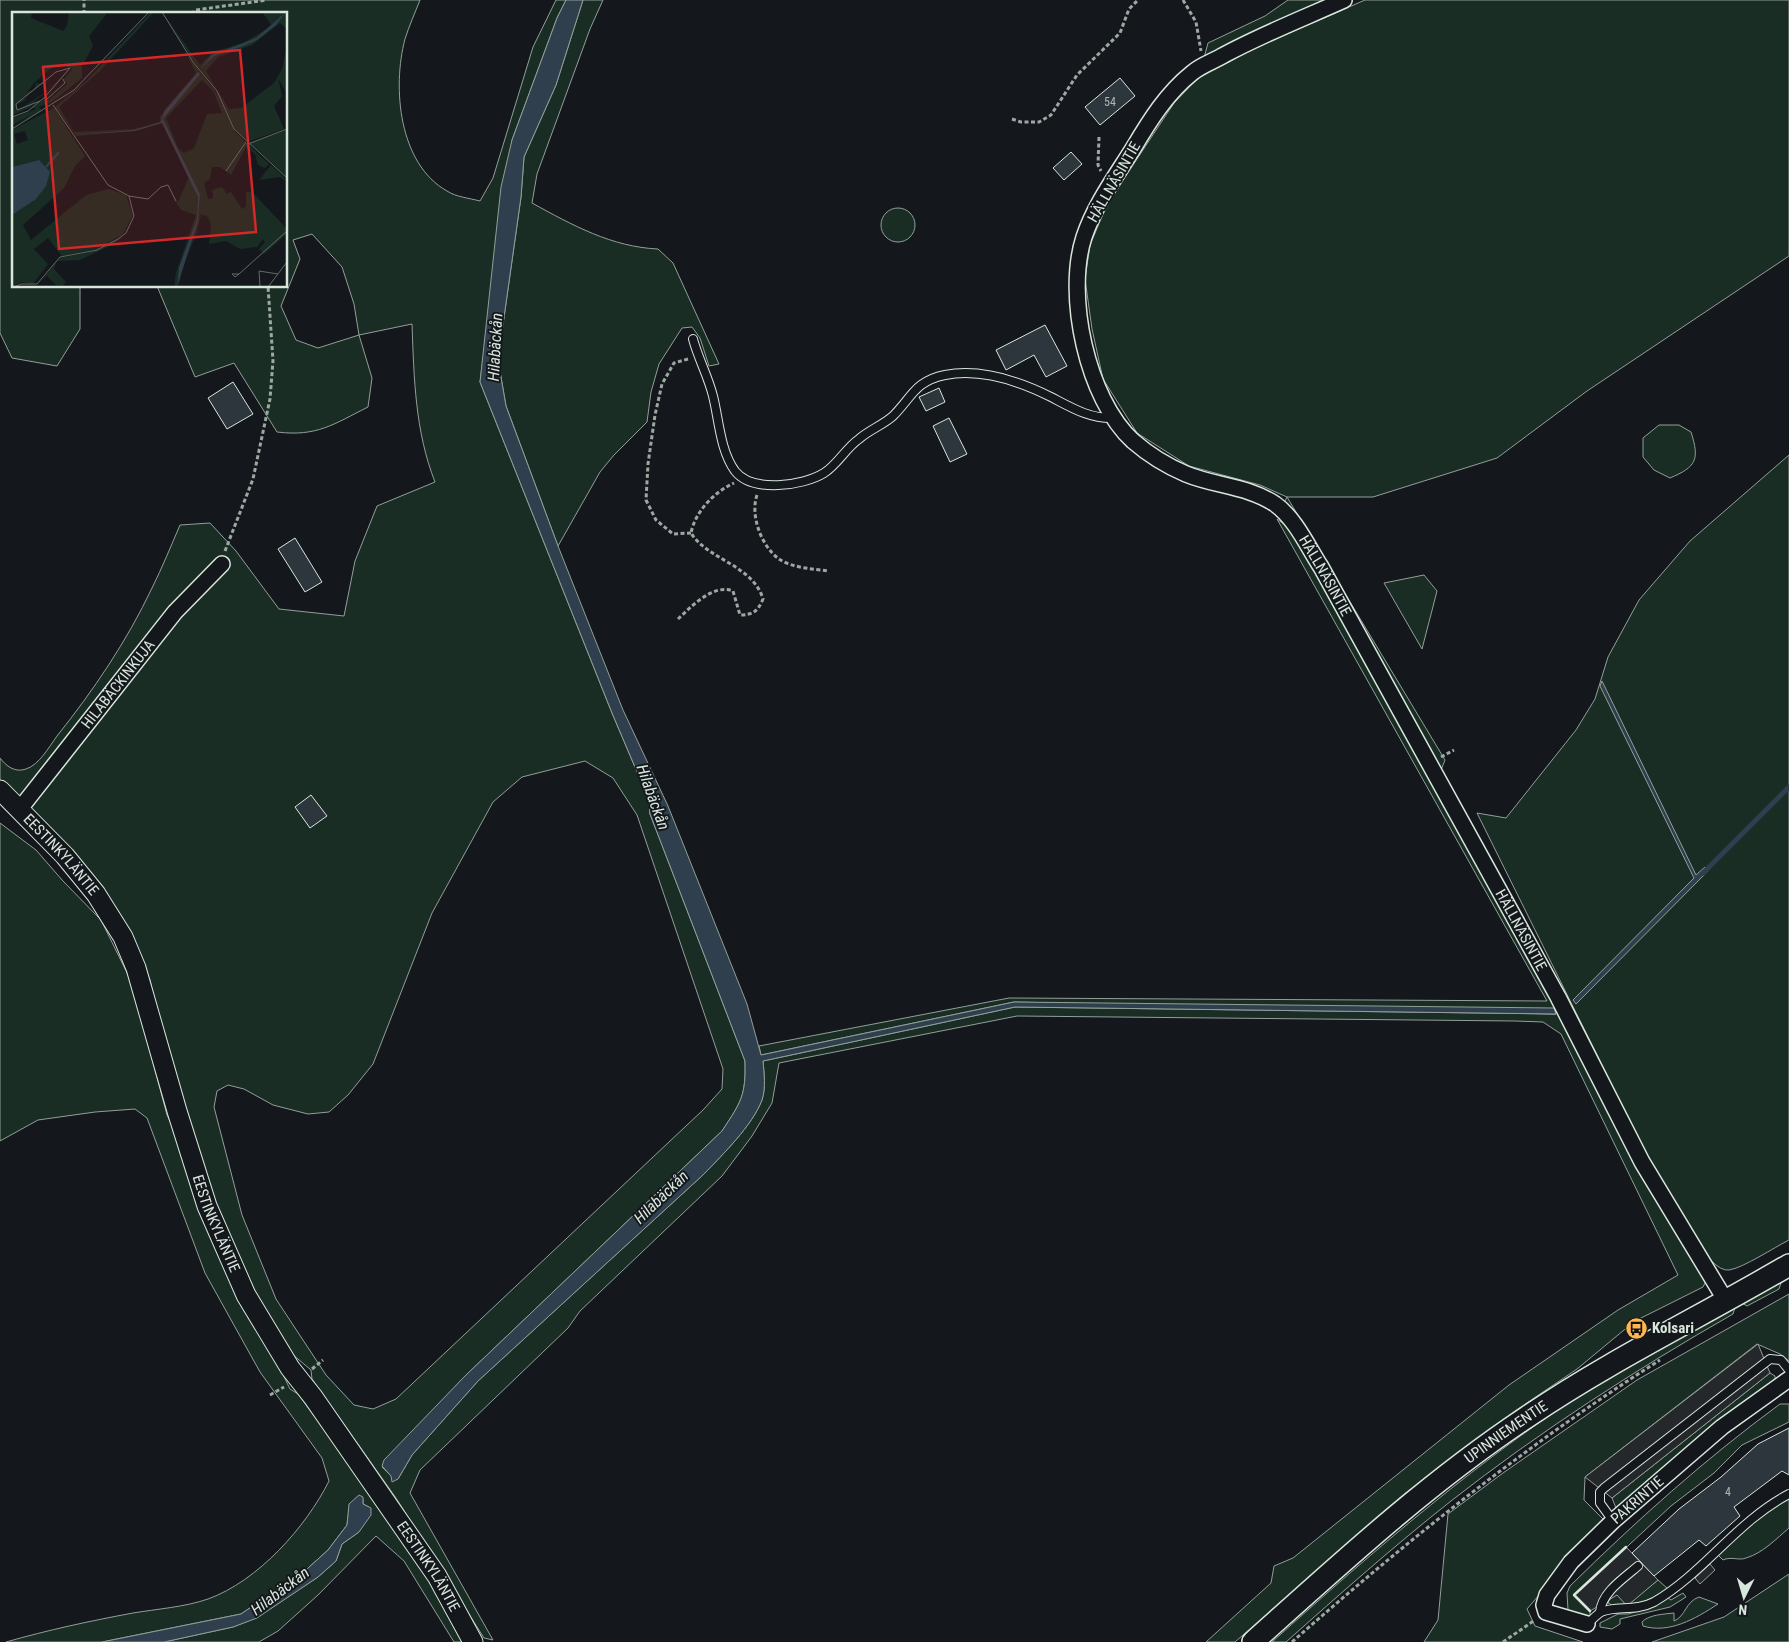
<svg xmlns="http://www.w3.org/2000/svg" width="1789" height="1642" font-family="'Roboto Condensed',sans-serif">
<rect width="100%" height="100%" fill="#14181c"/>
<g fill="#1a2d24" stroke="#939e99" fill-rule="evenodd">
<path d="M0,0h420c-5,13 -11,26 -15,39 -13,49 -6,125 42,152 9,6 22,7 33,10l13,-23 40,-131 23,-47h10l-9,18 -45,122 -32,242 132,331 37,87 1,14 95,247c1,35 -4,41 -23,70l-257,245 -83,91 9,9 7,3 14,-24 66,-74 226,-207c19,-20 48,-48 58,-74 4,-12 2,-27 1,-39l252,-54 541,7 -542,-12 -253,53 -2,-9 250,-48 538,3 -270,-482 11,8 20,30 399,722 -4,8 -64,32 -15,11 -47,39 -62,42 -112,84 -168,147h-29l65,-59 3,-17 19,-8 216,-173 109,-75 60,-35 -117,-241 -18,-12 -28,-1 -498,-5 -238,47 -7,40 -20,33 -30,40 -142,135 -12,17 -148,142 -10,23 83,147 -9,-2 -88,-140 -84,-119 -1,-9 -19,-16 -23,-35 -30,-59 -26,-63 -50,-160 -13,-57 -20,-47 -13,-23 -15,-20 -102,-109v-23c6,8 15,15 26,11 13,-4 23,-22 31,-33 36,-45 70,-95 95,-148 10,-20 19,-42 28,-63l30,-2 26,28 43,58 65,7 11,-55 22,-55 58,-24c-20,-51 -21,-104 -23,-158l-53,11 13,43 -4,29c-34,17 -51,30 -91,25l-43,-69 -39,14 -38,-91h129v-272h-272v272h66v43l-23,37 -45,-8 -12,-25zM312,234l30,33 12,37 5,31 -41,13 -22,-8 -15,-34 19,-47 -7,-19zM585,761l28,17 24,37 86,254 -1,20 -19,21 -307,289 -23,10 -19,-4 -28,-30 -50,-76 -34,-84 -28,-108 3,-16 11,-6 16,4 29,16 35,9 21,-2 19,-17 25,-31 59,-151 61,-111 29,-25z"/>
<path d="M583,0h20l-13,29 -53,145 -5,29c40,22 80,44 126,46l15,14 46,101 -10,2 -9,-28 -8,-11 -10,1 -23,36 -8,28 -4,30 -33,33 -14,17 -42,74 -52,-140 -8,-46 23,-163 3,-40 32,-72z"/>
<polygon points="1288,0 1338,0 1204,58 1208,43 1265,16"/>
<polygon points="1365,0 1789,0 1789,256 1587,391 1497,458 1373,497 1287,497 1445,760 1441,770 1283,505 1287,497 1260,485 1189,466 1137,433 1103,379 1092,329 1085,279 1090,245 1106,207 1133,165 1174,103 1197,79 1253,49"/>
<circle cx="898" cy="225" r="17"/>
<path d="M1659,425h20l12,7c9,28 5,35 -21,46l-16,-8 -11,-13v-19z"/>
<path d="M1789,455v785c-14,7 -46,28 -60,30 -21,3 -56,-65 -66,-82l-186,-375 29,5 70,-88 19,-31 13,-42 31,-57 51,-59z"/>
<polygon points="1424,575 1437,591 1422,649 1384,583"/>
<path d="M0,823l36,27 27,31 38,39 31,63 35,132 10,20 41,119 31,64 25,38 16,33 8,5 25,34 85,120 30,46 25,48h-9l-50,-81 -28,-25 -58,59 -40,36 -19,11h-95l69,-15 23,-9 62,-41 18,-16 6,-17 17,-12 10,-25 -6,-3v-5l-14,10 -2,16 -19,25 -21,19 -66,45 -139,28h-96c42,-12 84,-21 127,-29 24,-4 52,-6 75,-14 50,-18 98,-72 121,-118l-7,-23 -62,-86 -55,-99 -58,-155 -12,-9 -40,3 -57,8 -38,21z"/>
<polygon points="1779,1282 1781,1283 1779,1289 1747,1306 1742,1303"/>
<polygon points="1789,1294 1789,1361 1780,1354 1757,1344 1585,1477 1584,1500 1604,1520 1527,1609 1535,1626 1583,1642 1424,1642 1438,1620 1448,1514 1503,1473 1637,1380"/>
<path d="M1735,1307l-2,7c-98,56 -194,118 -282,187 -57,45 -111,93 -165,141h-14c104,-93 209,-185 328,-260 43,-28 90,-50 135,-75z"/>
<polygon points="1770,1373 1775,1376 1775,1382 1621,1509 1616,1508 1612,1498"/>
<path d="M1780,1404h9v18l-47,23 -28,28 -43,33 -96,89 15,16v5l-16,-2 -6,-4 -1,-17 3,-7c66,-65 135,-127 210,-182z"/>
<path d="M1789,1499v29c-13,11 -26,25 -43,30 -7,3 -15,-2 -23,2l-5,-5c22,-21 43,-43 71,-56z"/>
<polygon points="1789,1574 1789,1642 1652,1642 1724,1617"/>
<path d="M1658,1580l10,9c-17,9 -41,26 -60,14l1,-3 8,-6 10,11z"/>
<polygon points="1683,1593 1686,1597 1670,1607 1620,1619 1620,1624 1612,1629 1600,1627 1600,1623 1618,1614 1628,1614 1642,1610 1667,1597 1671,1600"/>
<path d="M1699,1597l19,7c-23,15 -49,30 -75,22l-1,-4c6,-7 22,-8 32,-9v8c12,-5 11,-19 25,-24z"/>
</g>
<g fill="#24282b" stroke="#939e99">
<polygon points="1758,1344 1770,1373 1612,1498 1585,1477"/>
<polygon points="1626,1547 1658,1580 1627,1606 1617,1595 1590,1611 1574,1595"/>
<polygon points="1710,1564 1715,1570 1700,1584 1695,1578"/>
</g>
<g fill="#2f3f4d" stroke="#939e99">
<path d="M566,0h17l-27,85 -32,72 -3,40 -23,163 8,46 52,140 65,164 45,96 79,198 14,51 253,-53 540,6 2,6 -541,-7 -252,54c1,12 3,27 -1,39 -10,26 -39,54 -58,74l-226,207 -66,74 -14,24 -6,3 -1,-6 -9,-10 2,-6 81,-84 257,-245c19,-29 24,-35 23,-70l-95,-247 -1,-14 -37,-87 -132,-331 21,-195 11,-47 45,-122z"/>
<polygon points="1602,681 1696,875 1705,867 1708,871 1576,1004 1573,1000 1694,878 1600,686"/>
<polygon points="359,1495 363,1497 363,1504 371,1508 371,1515 359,1532 342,1544 336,1561 318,1577 257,1618 233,1627 164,1642 102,1642 241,1614 307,1569 328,1550 347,1525 349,1504"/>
</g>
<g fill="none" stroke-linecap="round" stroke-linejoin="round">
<polyline stroke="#2f3f4d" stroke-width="5" points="1703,873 1789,787"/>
</g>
<g fill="#2c363c" stroke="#d8e6dc">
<polygon points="1120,78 1135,96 1100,125 1085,107"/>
<polygon points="1071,152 1082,164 1064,180 1053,168"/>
<polygon points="1045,325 1067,366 1046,377 1034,355 1006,370 996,350"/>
<polygon points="233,382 253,414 227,429 208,398"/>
<polygon points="939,388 945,402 926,411 919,397"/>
<polygon points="949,418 967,454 950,462 933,426"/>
<polygon points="295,538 322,582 305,592 278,549"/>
<polygon points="311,795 327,816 310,828 295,807"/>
<polygon points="1789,1428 1789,1475 1782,1471 1734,1507 1740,1516 1706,1546 1699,1540 1654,1576 1632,1553 1679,1509 1721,1477 1758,1444"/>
</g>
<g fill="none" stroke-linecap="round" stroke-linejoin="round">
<defs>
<g id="service">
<path d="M693,339c5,19 15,37 20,57 6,24 7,54 22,75 17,22 68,15 89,2 13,-8 22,-25 35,-34 10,-9 24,-14 34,-23 19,-19 22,-35 52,-41 36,-7 74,6 106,22 21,11 39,22 63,21"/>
<polyline points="1613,1521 1600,1503 1600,1492 1604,1488 1770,1359 1781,1360 1789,1370"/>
<path d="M1600,1612c2,-20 23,-33 38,-46"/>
<path d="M1587,1624c4,-3 9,-9 14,-12 15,-7 34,0 53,-10 50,-29 83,-81 135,-108"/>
</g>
<g id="minor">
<path id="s1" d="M1344,0c-40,18 -81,34 -120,55 -10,6 -23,10 -32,18 -25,20 -42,47 -58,74 -18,29 -39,57 -50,90 -19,58 3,162 49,204 15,13 34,25 53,33 29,12 62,12 89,30 20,14 33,43 46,63l237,430 84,165 84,139"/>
<path id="s2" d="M19,810l156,-198 47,-48"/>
<path id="s3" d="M1587,1624l-41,-12 -2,-7 3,-10 24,-33 42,-41 109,-94 67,-48"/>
</g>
<g id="tertiary">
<path id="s4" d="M0,790l65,66 31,38 27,43 13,31 41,143 30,95 39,89 44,73 23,29 124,179 36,66"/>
</g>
<g id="secondary">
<path id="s5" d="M1253,1642c88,-79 176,-160 274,-225 84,-57 175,-101 262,-152"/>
</g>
</defs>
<use href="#service" stroke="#d8e6dc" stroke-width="10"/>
<use href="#minor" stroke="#d8e6dc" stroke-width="18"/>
<use href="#tertiary" stroke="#d8e6dc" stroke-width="21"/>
<use href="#secondary" stroke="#d8e6dc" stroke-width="24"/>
<g stroke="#9da8a2" stroke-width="3" stroke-dasharray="4 2.5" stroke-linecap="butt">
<polyline points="1183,0 1196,22 1201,51"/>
<polyline points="84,14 84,0"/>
<polyline points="191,14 196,10 267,0"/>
<polyline points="1012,119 1021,122 1039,122 1051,115 1077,75 1120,33 1129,9 1138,0"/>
<polyline points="1099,137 1098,165 1101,171"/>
<polyline points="688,359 674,363 662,384 655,415 648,464 646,500 656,520 673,534 691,533"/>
<path d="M757,495c-7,20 4,51 22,64 13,9 35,10 50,12"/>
<polyline points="225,551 253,479 270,399 273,361 268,286"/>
<path d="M678,619c12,-11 35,-36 55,-28l7,24c13,0 18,-4 23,-16 -10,-34 -55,-39 -72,-66 4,-21 23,-41 43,-50"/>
<polyline points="1441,757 1454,750"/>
<polyline points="312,1369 323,1360"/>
<polyline points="270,1395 284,1387"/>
<path d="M1292,1642c117,-103 237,-199 368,-282"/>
<polyline points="1503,1642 1535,1620"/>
</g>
<use href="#service" stroke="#14181c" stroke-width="8"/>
<use href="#minor" stroke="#14181c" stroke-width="15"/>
<use href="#tertiary" stroke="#14181c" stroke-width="19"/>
<use href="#secondary" stroke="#14181c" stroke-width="21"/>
<polyline stroke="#d8e6dc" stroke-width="2.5" points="1590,1611 1574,1595 1626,1547"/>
</g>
<defs>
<symbol id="bus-disc" viewBox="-11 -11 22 22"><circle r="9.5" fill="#ffb74d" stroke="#14181c"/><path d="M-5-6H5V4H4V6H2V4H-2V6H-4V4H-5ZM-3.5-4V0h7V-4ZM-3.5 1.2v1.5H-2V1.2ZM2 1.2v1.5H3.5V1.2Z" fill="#111"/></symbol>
</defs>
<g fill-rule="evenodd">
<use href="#bus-disc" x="1624" y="1316" width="25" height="25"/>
</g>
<g text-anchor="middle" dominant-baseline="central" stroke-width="4" stroke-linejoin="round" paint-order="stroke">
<g font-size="12" fill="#adbab4">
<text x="1110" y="102">54</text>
<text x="1728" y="1492">4</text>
</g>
<g font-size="15" fill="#d8e6dc" stroke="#14181c">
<text transform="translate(1114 182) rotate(-60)">HÄLLNÄSINTIE</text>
<text stroke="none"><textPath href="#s1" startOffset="830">HÄLLNÄSINTIE</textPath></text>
<text stroke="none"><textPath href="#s2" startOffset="160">HILABÄCKINKUJA</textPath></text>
<text stroke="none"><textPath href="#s4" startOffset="89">EESTINKYLÄNTIE</textPath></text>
<text stroke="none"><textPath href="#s1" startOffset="1235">HÄLLNÄSINTIE</textPath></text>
<text stroke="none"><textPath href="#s4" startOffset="494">EESTINKYLÄNTIE</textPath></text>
<text stroke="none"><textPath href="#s5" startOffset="329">UPINNIEMENTIE</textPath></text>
<text stroke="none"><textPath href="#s3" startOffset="192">PAKRINTIE</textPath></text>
<text stroke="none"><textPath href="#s4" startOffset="899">EESTINKYLÄNTIE</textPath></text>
</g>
<g font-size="15" font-weight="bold" fill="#d8e6dc" stroke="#14181c" text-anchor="start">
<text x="1652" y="1328">Kolsari</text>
</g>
<g font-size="16" font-style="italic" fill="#d8e6dc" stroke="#14181c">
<text transform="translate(495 347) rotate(-87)">Hilabäckån</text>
<text transform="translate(653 797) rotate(70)">Hilabäckån</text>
<text transform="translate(661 1197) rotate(-44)">Hilabäckån</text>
<text transform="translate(280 1591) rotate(-37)">Hilabäckån</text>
</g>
</g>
<g transform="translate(12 12)">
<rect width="275" height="275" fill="#14181c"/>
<path d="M0,0h20l-1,6 32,13 4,-5 2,-14h39l-19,24 4,10 -11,20v12l-30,24 -13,5 3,4 -30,16 23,-14 -23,12v-7l25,-9 -5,-1 13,-10 4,2 18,-16 -3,-5 8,-10 -10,-5 -12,5 -16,14 -7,9 7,-3 2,-6 5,1 10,-8 -3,4 -27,20 6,-2 -4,4 -7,2 1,7 33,-22 17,-18 -2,-3 3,3 -18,19 -17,12 4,-1 -7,6 -17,8zM139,0h3l-54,59 -41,36 15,25 60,-3 26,-7v-5l5,-8 31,-36 -9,-18 31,40 17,37 34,32 -4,4 -7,-3 -3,-11 -9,-7 -15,28 -11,-8h-8l-2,12 -6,4 4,16 5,-1 -1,-8 10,-3 5,7 4,-2 11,17 4,-2v-15h6l35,37v5l-23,20 -5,-5 6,-7 -2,-3 -6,8 -17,2 -14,-8 -17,3 2,-19 -3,-8 -7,-3 -4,18 -15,37 -3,18 1,-18 18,-48 2,-27 -37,-75 37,-46 -36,39 -2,11 -27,8 -59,5 -21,-29 32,-27zM190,68l11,11 9,22 -15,1 -13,34 -10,5 -6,-5 -12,-30zM150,0l38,53 13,-13 30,-9 29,-17 -10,-14h25v17l-7,-6 -28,22 -34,12 -12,14 23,38 12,-1 33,-25 8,-14 5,-23v48l-9,-16 4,18 -8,10 10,23 -34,12 -14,-10 -20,-43 -23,-28zM42,96l31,48 -10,10 -11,22 -41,37 8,15 55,-45 23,-6 -19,-29 19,29 17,6 7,20 -10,19 -26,15 -35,7 -14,-18 -14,11 14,15 -15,20 -12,-2 -9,5v-72l22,-14 8,-37 -4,-4 -26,7v-37zM13,119l3,9 -11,4 -3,-10zM275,118v47l-37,-34zM259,153l16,15 -1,1 -6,-4 -21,3zM177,165l9,20 -1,22 -18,48 -2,20h-3l2,-14 20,-58 -15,-5 -8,-12 5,4zM111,225l-11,8 -32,15 -23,1 -3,8 12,13 -4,5 -3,-3 -1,3 -11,-11 -6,5 19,-23 30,-6z" fill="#1a2d24" fill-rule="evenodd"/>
<path d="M274,0l-10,13 -19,15 -16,7 -27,9 -13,12 11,-13 44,-17zM186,60l2,2 -37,45 37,75 -2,27 -21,66 2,-20 18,-48 1,-22 -36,-74 -27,8 -61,4 60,-5 27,-8 3,-10zM27,148l11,12 -4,14 -11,14 -23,15v-48z" fill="#2f3f4d"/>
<path fill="none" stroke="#2f3f4d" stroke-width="2.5" d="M34,155l13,-15"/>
<path fill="none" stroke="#626a69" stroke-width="1" d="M150,0l31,50 24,29 17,38 53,49M33,85l2,2 18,-16 -2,-4M0,105l16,-6 17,-14 25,-29 -14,4 -40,32 1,6 23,-9M0,117l62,-39 75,-78M236,132l39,-15M214,159l20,-29M117,184l19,3 13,-12 7,-2 8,16M227,262h-7l3,3 4,-3 48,-43M2,275l7,-3h16l23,-27 37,-7 21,-11 8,-6 8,-17 -5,-20 -21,-11 -55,-80M248,275l-1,-16 19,3M256,275l19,-25"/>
<path fill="#d62828" fill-opacity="0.15" stroke="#d62828" stroke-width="2.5" d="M228,38l16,182 -197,17 -16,-182z"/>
<rect width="275" height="275" fill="none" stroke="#d8e6dc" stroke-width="2.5"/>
</g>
<g transform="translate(1744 1597) rotate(185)" stroke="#14181c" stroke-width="4" paint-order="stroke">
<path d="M0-4L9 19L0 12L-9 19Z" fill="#d8e6dc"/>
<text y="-8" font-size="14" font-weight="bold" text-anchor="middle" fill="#d8e6dc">N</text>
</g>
</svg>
